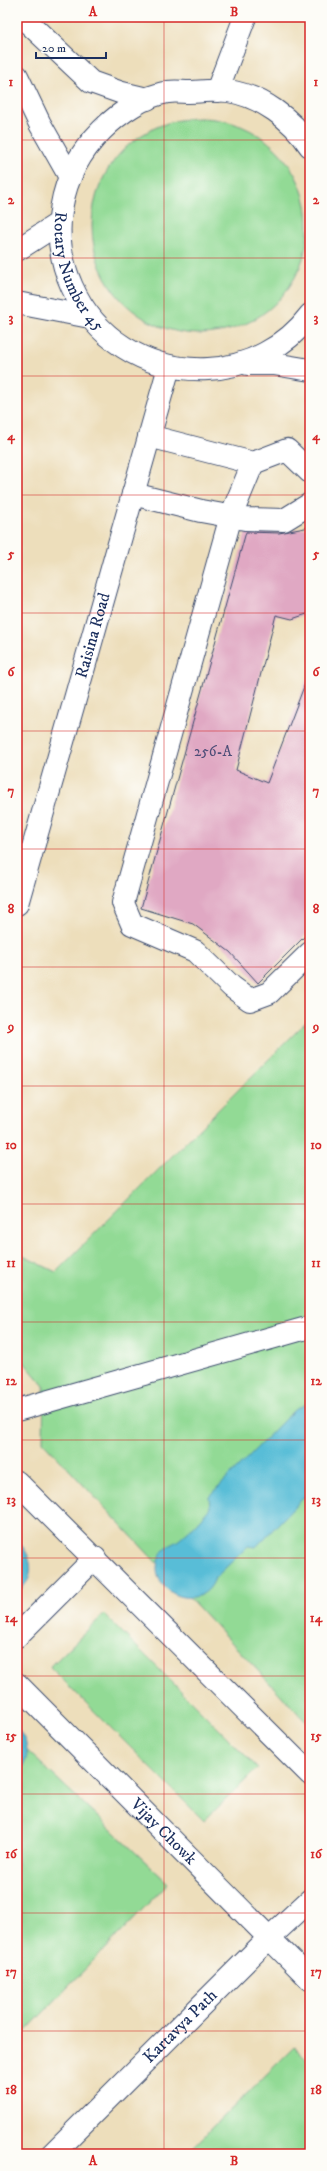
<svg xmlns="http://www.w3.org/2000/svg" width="327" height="2171" font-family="'IM FELL DW Pica',serif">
<rect width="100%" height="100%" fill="#fdfcf7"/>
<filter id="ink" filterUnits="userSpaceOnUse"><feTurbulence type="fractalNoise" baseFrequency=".025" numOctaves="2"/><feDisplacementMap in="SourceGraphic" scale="8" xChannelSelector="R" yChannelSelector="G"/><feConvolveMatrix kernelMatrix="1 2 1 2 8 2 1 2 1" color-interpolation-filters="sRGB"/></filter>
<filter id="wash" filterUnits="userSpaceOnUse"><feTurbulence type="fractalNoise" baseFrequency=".012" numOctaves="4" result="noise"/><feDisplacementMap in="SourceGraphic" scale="16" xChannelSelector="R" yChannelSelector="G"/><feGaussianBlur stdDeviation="0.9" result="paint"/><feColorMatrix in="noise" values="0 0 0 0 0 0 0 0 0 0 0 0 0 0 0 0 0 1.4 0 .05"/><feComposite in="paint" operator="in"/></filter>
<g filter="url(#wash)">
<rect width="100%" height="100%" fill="#eddebb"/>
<g fill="#92da95" stroke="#56847a">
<circle cx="200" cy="226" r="108"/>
<polygon points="310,1018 310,1726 43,1442 44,1386 17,1354 17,1253 56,1272"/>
<polygon points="104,1614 258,1768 204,1821 50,1667"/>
<polygon points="17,1741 168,1883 17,2040"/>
<polygon points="294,2047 310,2063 310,2154 186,2154"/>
</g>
<g fill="#59bdd7" stroke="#3a769a">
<path d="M310,1402v89l-54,56 -8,-1 -33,32c-13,39 -74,13 -54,-24 5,-9 13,-10 19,-15 11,-9 21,-21 30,-31l-1,-11 85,-87z"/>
<path d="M17,1541c15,12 21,39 0,50z"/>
<path d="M17,1729c14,14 13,32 0,45z"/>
</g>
<g id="blocks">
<polygon fill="#e0a8c3" points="310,527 310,613 292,619 276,615 236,770 267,783 308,676 310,677 310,931 258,983 230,952 193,924 141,908 246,532 279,533"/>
</g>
</g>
<g filter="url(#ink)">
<use href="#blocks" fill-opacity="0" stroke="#3a496c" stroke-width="1"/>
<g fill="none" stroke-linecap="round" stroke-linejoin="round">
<defs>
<g id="minor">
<polyline points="22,17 91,82 122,93 147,99"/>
<polyline points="17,76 40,124 70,177"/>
<polyline points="17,250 59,223"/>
<polyline points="17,303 90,317"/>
<polyline points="149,436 253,463 287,450 310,472"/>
<polyline points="253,463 231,516 123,903 132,924 195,951 232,987 250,1000 269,993 310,953"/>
<polyline points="133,494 201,511 245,519 284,520 310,504"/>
<polyline points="17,1410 310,1327"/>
<path id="s1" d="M52,2154l217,-216"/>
</g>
<g id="major">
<polyline points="217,91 245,17"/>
<path id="s2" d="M310,146c-18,-27 -49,-50 -82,-55 -12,-2 -26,1 -39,1 -7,0 -14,-1 -21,0 -24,4 -49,21 -66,38 -92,92 -24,245 106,239 40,-2 78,-22 102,-54"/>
<polyline points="248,364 274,364 310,370"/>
<path id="s3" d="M17,904l152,-537"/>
<polyline points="17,1482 310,1774"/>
<polyline points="17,1636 95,1558"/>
<path id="s4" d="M17,1684l293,295"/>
<polyline points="269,1938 310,1900"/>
</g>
</defs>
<use href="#minor" stroke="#3a496c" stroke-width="24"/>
<use href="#major" stroke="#3a496c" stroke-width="24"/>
<use href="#minor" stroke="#fff" stroke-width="22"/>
<use href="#major" stroke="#fff" stroke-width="22"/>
</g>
</g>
<path fill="none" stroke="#d62828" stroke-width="1" stroke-opacity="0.55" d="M164,17v2137M17,140h293M17,258h293M17,376h293M17,495h293M17,613h293M17,731h293M17,849h293M17,967h293M17,1086h293M17,1204h293M17,1322h293M17,1440h293M17,1558h293M17,1676h293M17,1794h293M17,1913h293M17,2031h293"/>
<g text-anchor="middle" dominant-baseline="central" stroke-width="3" stroke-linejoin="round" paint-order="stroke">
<g font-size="15" fill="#4c4d77">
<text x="213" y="751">256-A</text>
</g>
<g font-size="17" fill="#1b2f5e" stroke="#fdfcf7">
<text stroke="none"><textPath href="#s2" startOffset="396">Rotary Number 45</textPath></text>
<text stroke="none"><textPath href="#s3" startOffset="279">Raisina Road</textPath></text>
<text stroke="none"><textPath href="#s4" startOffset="208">Vijay Chowk</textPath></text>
<text stroke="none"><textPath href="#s1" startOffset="181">Kartavya Path</textPath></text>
</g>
</g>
<rect width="327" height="2171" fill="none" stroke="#fdfcf7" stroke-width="44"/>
<path d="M36 52v6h70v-6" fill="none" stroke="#1b2f5e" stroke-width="2"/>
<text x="42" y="52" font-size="12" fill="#1b2f5e" stroke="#fdfcf7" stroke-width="3" paint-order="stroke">20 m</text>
<rect x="22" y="22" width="283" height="2127" fill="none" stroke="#d62828" stroke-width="1.5"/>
<g font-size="13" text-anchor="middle" font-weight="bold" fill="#d62828">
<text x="93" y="16">A</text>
<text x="234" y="16">B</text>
<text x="11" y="86">1</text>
<text x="316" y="86">1</text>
<text x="11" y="204">2</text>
<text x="316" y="204">2</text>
<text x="11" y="322">3</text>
<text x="316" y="322">3</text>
<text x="11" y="440">4</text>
<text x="316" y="440">4</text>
<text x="11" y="558">5</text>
<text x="316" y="558">5</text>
<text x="11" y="676">6</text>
<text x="316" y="676">6</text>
<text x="11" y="795">7</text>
<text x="316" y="795">7</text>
<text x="11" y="913">8</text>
<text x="316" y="913">8</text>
<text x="11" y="1031">9</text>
<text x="316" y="1031">9</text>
<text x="11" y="1149">10</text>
<text x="316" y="1149">10</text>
<text x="11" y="1267">11</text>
<text x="316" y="1267">11</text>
<text x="11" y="1385">12</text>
<text x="316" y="1385">12</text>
<text x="11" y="1504">13</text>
<text x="316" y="1504">13</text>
<text x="11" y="1622">14</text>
<text x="316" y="1622">14</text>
<text x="11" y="1740">15</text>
<text x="316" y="1740">15</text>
<text x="11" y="1858">16</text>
<text x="316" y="1858">16</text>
<text x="11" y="1976">17</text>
<text x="316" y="1976">17</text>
<text x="11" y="2094">18</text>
<text x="316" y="2094">18</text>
<text x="93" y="2165">A</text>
<text x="234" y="2165">B</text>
</g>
</svg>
